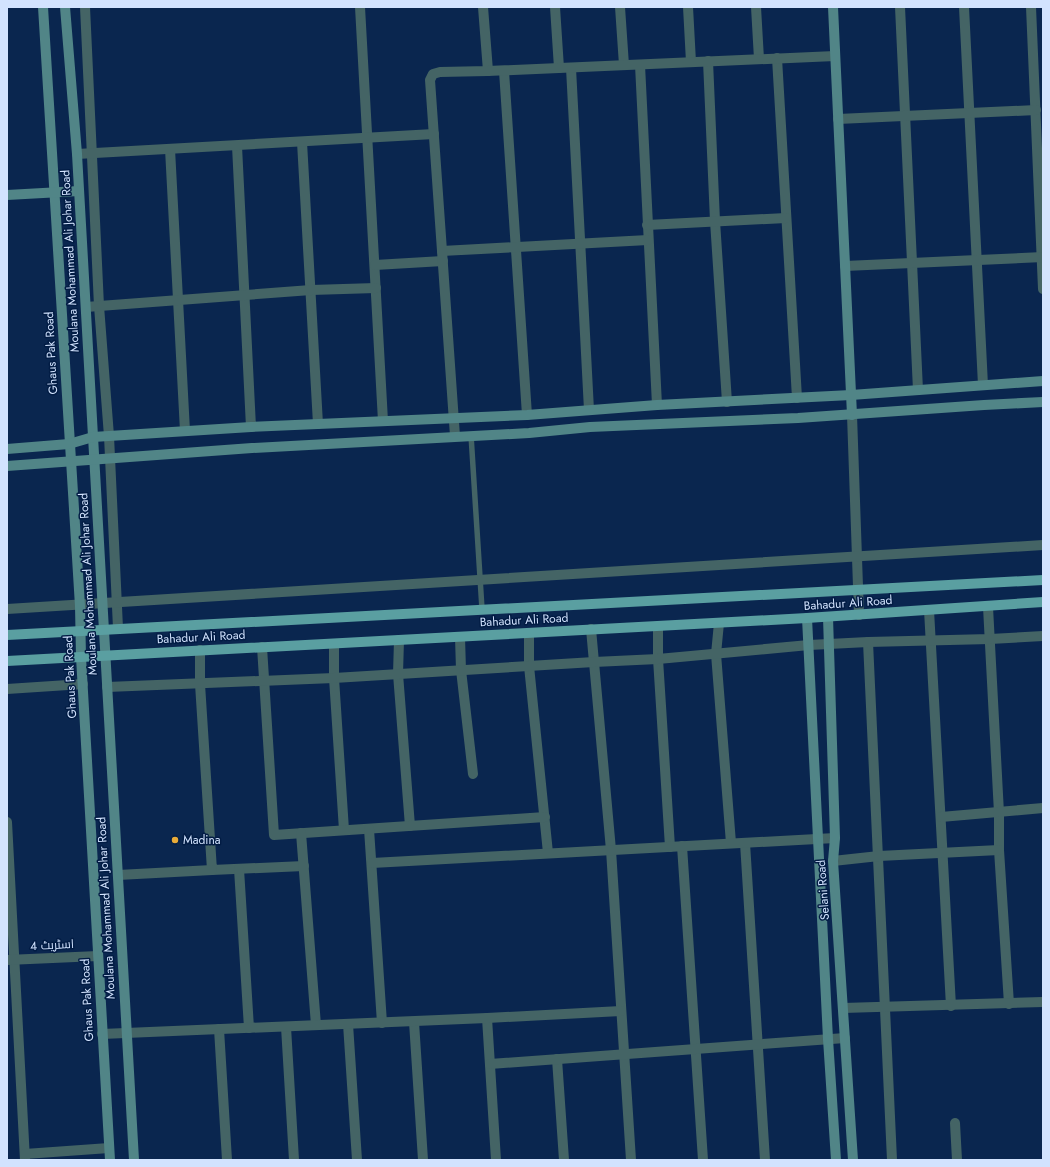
<svg xmlns="http://www.w3.org/2000/svg" width="1050" height="1167" font-family="Jost,Cairo,sans-serif">
<rect width="100%" height="100%" fill="#0a264f"/>
<g fill="none" stroke-linecap="round" stroke-linejoin="round">
<polyline stroke="#446465" stroke-width="5.5" points="471,435 482,609"/>
<g stroke="#446465" stroke-width="10">
<polyline points="85,7 99,306 109,436 118,628"/>
<polyline points="360,7 383,421"/>
<polyline points="483,7 488,71"/>
<polyline points="555,7 559,68"/>
<polyline points="620,7 624,65"/>
<polyline points="688,7 691,62"/>
<polyline points="756,7 759,59"/>
<polyline points="900,7 918,390"/>
<polyline points="964,7 983,385"/>
<polyline points="1031,7 1043,289"/>
<polyline points="777,58 797,398"/>
<polyline points="708,61 715,221 727,402"/>
<polyline points="640,65 657,405"/>
<polyline points="571,68 589,410"/>
<polyline points="504,71 527,415"/>
<polyline points="838,119 1036,110"/>
<polyline points="302,142 318,424"/>
<polyline points="237,146 251,427"/>
<polyline points="170,149 185,431"/>
<polyline points="77,154 434,134"/>
<polyline points="647,225 786,218"/>
<polyline points="442,251 648,240"/>
<polyline points="375,265 443,261"/>
<polyline points="845,266 1043,257"/>
<polyline points="86,307 311,290 376,288"/>
<polyline points="852,415 859,615"/>
<polyline points="455,436 430,80 433,74 440,72 488,71 835,56"/>
<polyline points="988,607 999,813 999,850 1009,1004"/>
<polyline points="7,609 1043,545"/>
<polyline points="929,610 951,1006"/>
<polyline points="719,623 716,654 731,843"/>
<polyline points="658,627 658,659 670,847"/>
<polyline points="591,629 611,850 631,1160"/>
<polyline points="529,633 529,666 548,853"/>
<polyline points="460,637 461,670 473,774"/>
<polyline points="399,640 398,674 410,826"/>
<polyline points="868,642 892,1160"/>
<polyline points="334,644 334,678 344,830"/>
<polyline points="262,647 274,835 545,817"/>
<polyline points="200,650 200,684 212,870 304,866"/>
<polyline points="107,687 334,678 594,662 658,659 809,645 868,642 990,639 1043,636"/>
<polyline points="7,689 83,684"/>
<polyline points="941,817 1043,808"/>
<polyline points="7,822 25,1160"/>
<polyline points="369,829 382,1023"/>
<polyline points="301,833 316,1025"/>
<polyline points="745,843 765,1160"/>
<polyline points="682,846 703,1160"/>
<polyline points="833,861 879,856 999,850"/>
<polyline points="372,863 835,838"/>
<polyline points="239,869 249,1028"/>
<polyline points="118,875 212,870"/>
<polyline points="7,960 98,956"/>
<polyline points="843,1008 1043,1002"/>
<polyline points="487,1018 496,1160"/>
<polyline points="414,1022 423,1160"/>
<polyline points="348,1024 357,1160"/>
<polyline points="286,1027 294,1160"/>
<polyline points="219,1029 227,1160"/>
<polyline points="102,1034 487,1018 621,1011"/>
<polyline points="557,1059 564,1160"/>
<polyline points="490,1064 845,1038"/>
<polyline points="955,1123 957,1160"/>
<polyline points="25,1154 109,1148"/>
</g>
<g stroke="#518587" stroke-width="10">
<polyline points="43,7 80,606 81,657 110,1160"/>
<polyline points="65,7 77,154 134,1160"/>
<polyline points="833,7 852,415"/>
<polyline points="7,195 79,191"/>
<polyline points="7,449 69,444 93,437 251,427 527,415 657,405 851,395 1043,381"/>
<polyline points="7,466 252,448 529,433 590,427 798,418 984,405 1043,402"/>
<polyline points="828,617 835,838 833,861 853,1160"/>
<polyline points="807,618 828,1039 836,1160"/>
</g>
<g stroke="#5a9fa1" stroke-width="10">
<polyline points="7,635 1043,580"/>
<polyline points="7,661 807,618 1043,602"/>
</g>
</g>
<circle fill="#e9ab38" stroke="#021c44" stroke-width="1.5" cx="175" cy="840" r="4"/>
<g text-anchor="middle" dominant-baseline="central" stroke-width="3" stroke-linejoin="round" paint-order="stroke">
<g font-size="12" fill="#d2e3fe" stroke="#021c44">
<text transform="translate(70 261) rotate(-93)">Moulana Mohammad Ali Johar Road</text>
<text transform="translate(51 353) rotate(-93)">Ghaus Pak Road</text>
<text transform="translate(88 584) rotate(-93)">Moulana Mohammad Ali Johar Road</text>
<text transform="translate(848 603) rotate(-4)">Bahadur Ali Road</text>
<text transform="translate(524 620) rotate(-3)">Bahadur Ali Road</text>
<text transform="translate(201 637) rotate(-3)">Bahadur Ali Road</text>
<text transform="translate(70 677) rotate(-93)">Ghaus Pak Road</text>
<text transform="translate(823 890) rotate(-94)">Selani Road</text>
<text transform="translate(106 908) rotate(-93)">Moulana Mohammad Ali Johar Road</text>
<text transform="translate(52 945) rotate(-3)">اسٹریٹ 4</text>
<text transform="translate(87 1000) rotate(-93)">Ghaus Pak Road</text>
</g>
<g font-size="12" fill="#d2e3fe" stroke="#021c44" text-anchor="start">
<text x="183" y="840">Madina</text>
</g>
</g>
<rect width="1050" height="1167" fill="none" stroke="#d2e3fe" stroke-width="16"/>
</svg>
